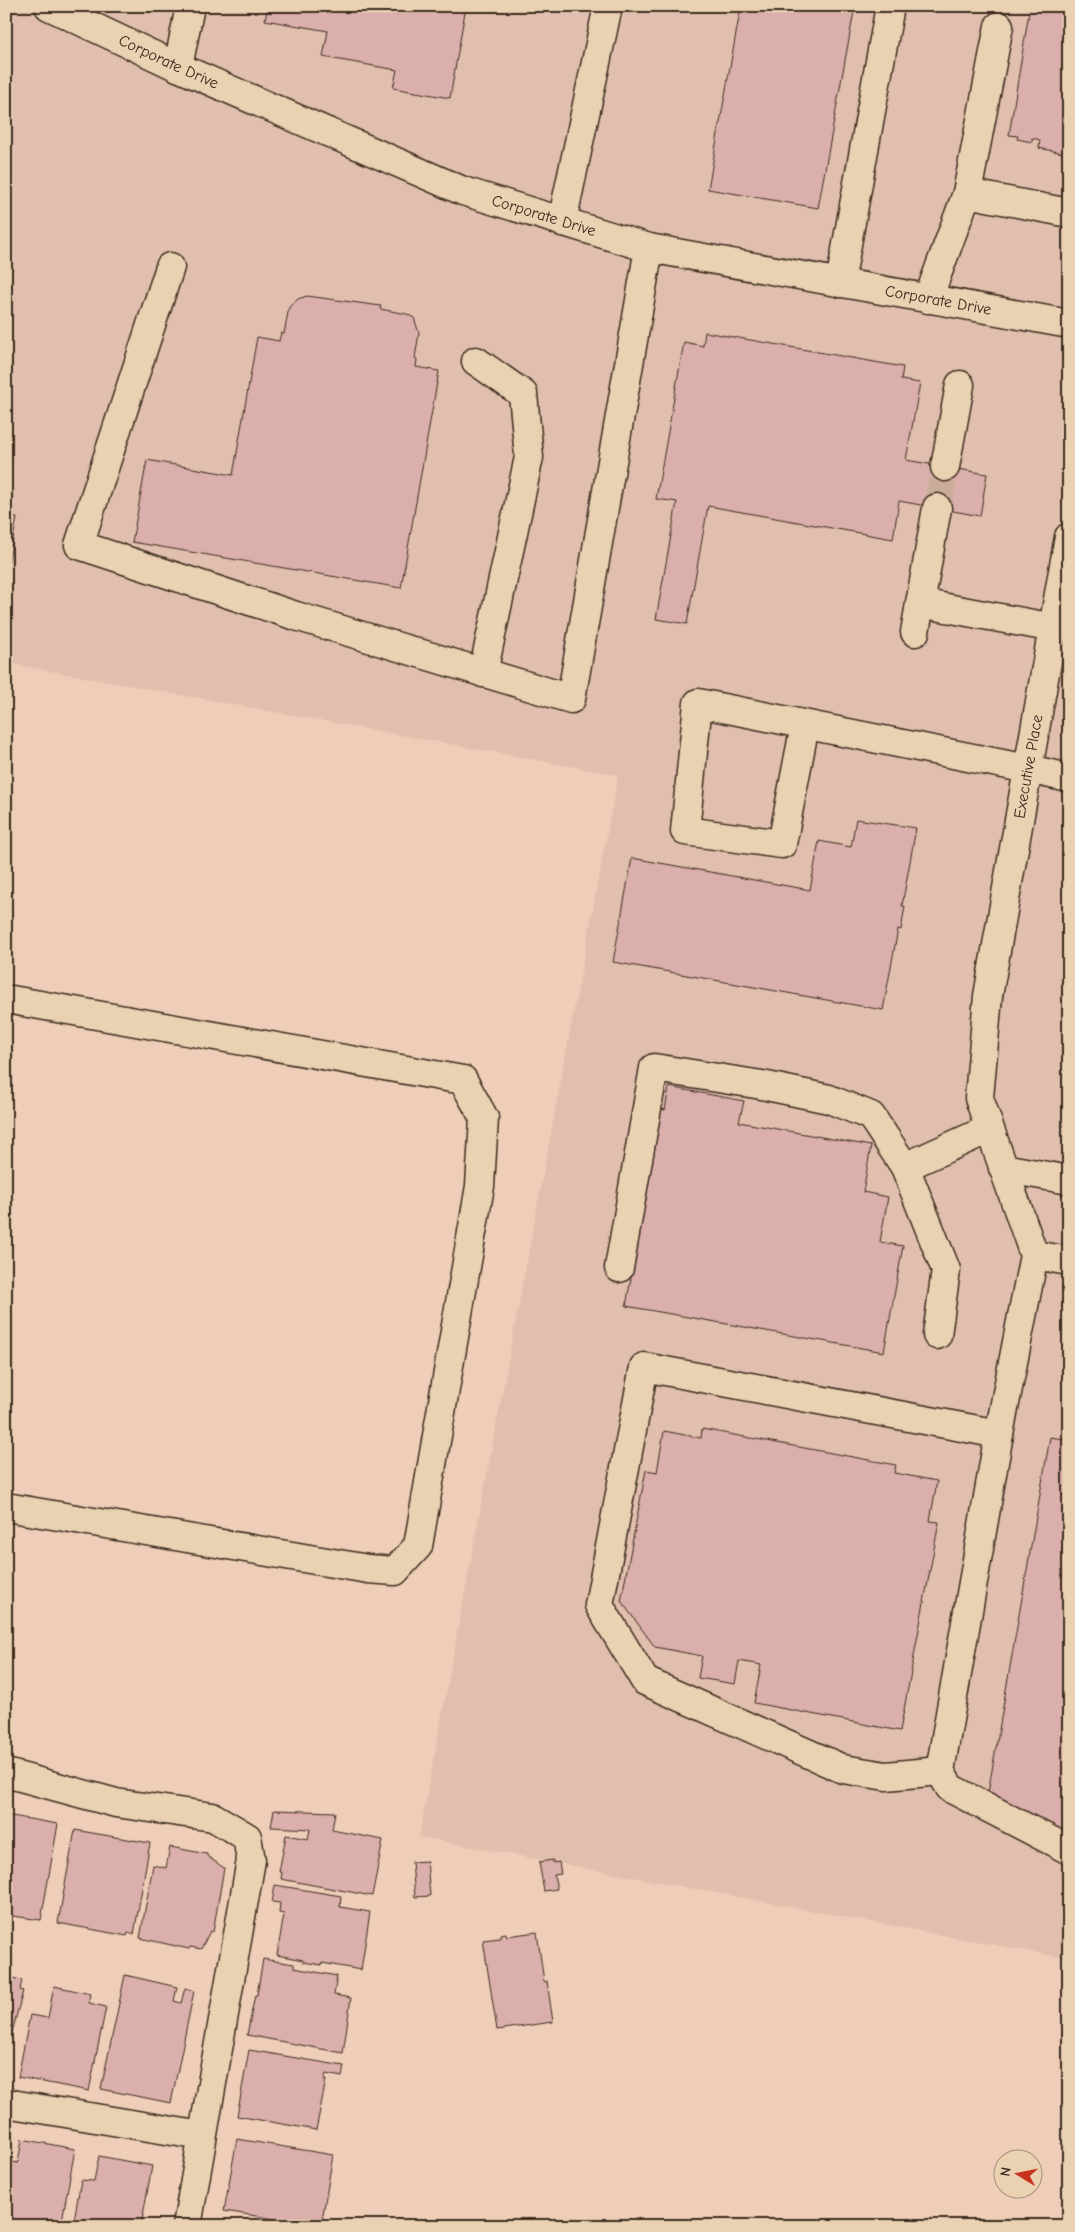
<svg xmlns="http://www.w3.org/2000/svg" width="1075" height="2232" font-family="'Comic Neue',sans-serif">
<rect width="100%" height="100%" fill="#eeceb8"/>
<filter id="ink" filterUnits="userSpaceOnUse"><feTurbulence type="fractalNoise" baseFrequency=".02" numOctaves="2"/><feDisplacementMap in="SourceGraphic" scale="10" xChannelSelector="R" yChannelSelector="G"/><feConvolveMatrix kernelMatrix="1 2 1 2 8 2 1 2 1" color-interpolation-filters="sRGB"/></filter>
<g filter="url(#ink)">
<polygon fill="#e1bfae" points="6,6 1069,6 1069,1959 419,1837 618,775 6,663"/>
<g fill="#dbafab" stroke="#3b2a1e">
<polygon points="268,6 466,6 450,98 393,88 397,70 323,57 328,31 265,20"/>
<polygon points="741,6 855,6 818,208 708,189"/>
<polygon points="1030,6 1069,6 1069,145 1064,145 1063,153 1039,148 1040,140 1032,138 1032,142 1017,139 1018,136 1009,135"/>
<polygon points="307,296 381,306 380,309 407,314 414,318 419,333 415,358 417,359 416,367 439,371 401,588 132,542 147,460 233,475 257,337 279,341 281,333 284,334 289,307 298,299"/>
<polygon points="705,332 903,367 901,380 920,383 906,460 987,474 980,516 899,501 893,539 708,506 687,624 656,619 677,502 656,499 684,342 703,346"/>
<polygon points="6,516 17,518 6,575"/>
<polygon points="856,819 916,828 902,906 905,906 901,930 898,929 883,1010 613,962 632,858 810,890 819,841 851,847"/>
<polygon points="669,1087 744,1101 739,1122 871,1146 863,1192 888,1197 880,1242 903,1246 884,1352 626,1306 661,1109 665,1110"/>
<polygon points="702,1429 896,1465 894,1473 937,1481 930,1521 939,1522 900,1731 754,1703 761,1665 739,1661 735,1684 698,1678 702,1656 655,1647 621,1601 646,1470 657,1472 664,1431 701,1438"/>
<polygon points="1050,1437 1069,1440 1069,1840 988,1793"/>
<polygon points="274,1810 335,1812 332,1830 383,1840 372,1896 281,1879 282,1872 279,1872 286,1835 308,1839 310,1829 271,1827"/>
<polygon points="6,1815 58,1824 41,1920 6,1915"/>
<polygon points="75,1830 150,1843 134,1934 128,1933 127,1936 58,1923"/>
<polygon points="170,1847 207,1854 207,1856 224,1868 213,1932 210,1931 201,1949 190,1947 189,1949 140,1938 153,1865 166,1868"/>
<polygon points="553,1860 553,1863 559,1862 561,1874 554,1875 557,1889 544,1891 539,1862"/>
<polygon points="427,1861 430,1896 415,1897 412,1862"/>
<polygon points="275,1885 341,1896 340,1907 370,1912 361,1970 322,1963 322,1965 303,1962 303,1960 277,1955 284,1914 279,1913 280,1903 272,1902"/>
<polygon points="537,1932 544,1982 547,1981 553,2022 497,2030 483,1940 500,1938 500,1934 506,1933 507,1936"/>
<polygon points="263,1959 294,1964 294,1968 337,1976 334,1995 351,1998 343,2053 247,2035 255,1995 257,1995"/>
<polygon points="125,1975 177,1987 174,2001 181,2003 185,1988 194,1991 171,2103 101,2089"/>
<polygon points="6,1977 22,1980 20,1990 23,1991 6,2055"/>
<polygon points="54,1986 91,1994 89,2003 106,2007 89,2091 18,2077 30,2015 48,2018"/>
<polygon points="249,2050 344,2066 342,2077 326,2074 324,2080 326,2080 316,2130 237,2116"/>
<polygon points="22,2139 75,2149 61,2226 6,2226 6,2161 18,2163"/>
<polygon points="237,2139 333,2155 321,2226 224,2211"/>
<polygon points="99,2156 152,2166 141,2226 73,2226 81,2180 94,2181"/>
</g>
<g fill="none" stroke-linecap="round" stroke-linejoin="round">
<polyline stroke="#caad99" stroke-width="28" stroke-dasharray="28 14" stroke-linecap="butt" points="937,508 945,467"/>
<defs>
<g id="minor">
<path id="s1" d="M49,6l129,61 285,124 186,57 420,76"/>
<polyline points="178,67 190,6"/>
<polyline points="967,193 1069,213"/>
<polyline points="562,222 608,6"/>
<polyline points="170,267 79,545 296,616 571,699 649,248"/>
<polyline points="840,283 890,6"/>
<polyline points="928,299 967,193 999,26"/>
<polyline points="476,361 523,394 529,457 483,673"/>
<polyline points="945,467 960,385"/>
<polyline points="920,603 1054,628"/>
<polyline points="915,632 937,508"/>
<polyline points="805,725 782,844 685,831 698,703 1028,769 1069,778"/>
<polyline points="6,999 463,1080 484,1118 480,1186 418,1546 395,1571 368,1569 6,1507"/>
<polyline points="1003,1168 1069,1180"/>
<polyline points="1034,1255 1069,1261"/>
<polyline points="619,1268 654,1068 762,1085 829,1099 871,1116 905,1167"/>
<polyline points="937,1335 946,1270 905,1167 989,1129"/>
<polyline points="999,1434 940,1771 950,1788 1069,1850"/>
<path id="s2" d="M940,1771l-54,5 -43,-7 -198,-88 -46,-76 45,-238 355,67 35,-179 -55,-157 9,-102 81,-459"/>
<polyline points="6,1773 116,1803 213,1817 247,1837 251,1860 187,2226"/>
<polyline points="6,2103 202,2136"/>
</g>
</defs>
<use href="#minor" stroke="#3b2a1e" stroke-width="31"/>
<use href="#minor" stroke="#e9d1b2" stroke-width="28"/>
</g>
</g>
<g text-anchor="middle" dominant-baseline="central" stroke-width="4" stroke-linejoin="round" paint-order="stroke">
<g font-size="16" fill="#3b2a1e" stroke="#e9d1b2">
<text stroke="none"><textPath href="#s1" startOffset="132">Corporate Drive</textPath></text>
<text stroke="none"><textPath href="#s1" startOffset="538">Corporate Drive</textPath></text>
<text stroke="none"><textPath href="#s1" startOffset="942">Corporate Drive</textPath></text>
<text stroke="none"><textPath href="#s2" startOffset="1691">Executive Place</textPath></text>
</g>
</g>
<rect width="1075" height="2232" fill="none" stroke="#e9d1b2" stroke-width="25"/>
<rect x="12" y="12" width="1050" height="2207" fill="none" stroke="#3b2a1e" stroke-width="2" filter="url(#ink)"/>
<g transform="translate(1018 2174) rotate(280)"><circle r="24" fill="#e9d1b2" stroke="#a38e77"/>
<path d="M0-4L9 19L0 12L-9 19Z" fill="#c8321e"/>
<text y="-8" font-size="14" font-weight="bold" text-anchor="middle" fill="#3b2a1e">N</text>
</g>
</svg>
